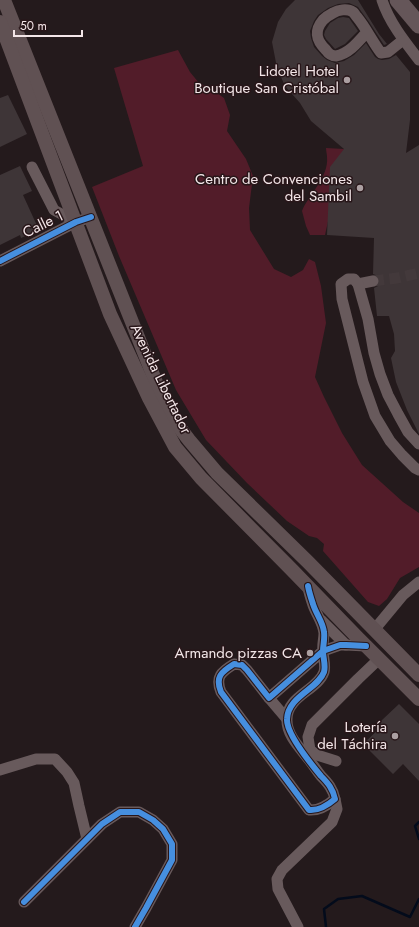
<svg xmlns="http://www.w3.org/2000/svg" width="419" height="927" font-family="Jost,sans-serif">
<rect width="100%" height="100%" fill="#241a1c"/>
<g fill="#521c29">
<polygon points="178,50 190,72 199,83 210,88 224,98 230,115 227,131 246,159 253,176 249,208 250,230 274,269 291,277 303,270 309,259 315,262 321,286 326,323 315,377 324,397 342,433 362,465 403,502 419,513 419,567 400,578 387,599 379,606 368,602 323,551 324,544 317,538 309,536 287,521 247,483 206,440 176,390 119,256 92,187 143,166 114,68"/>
<path d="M326,148l18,1 -19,86h-15l-4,-9 -4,-15c7,-17 27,-34 25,-54 0,-3 -1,-6 -1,-9z"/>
</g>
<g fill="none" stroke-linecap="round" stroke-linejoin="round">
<g stroke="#030b1b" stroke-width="2.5">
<polyline points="419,822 415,826 419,839"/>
<polyline points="326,927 324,909 338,899 362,896 410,917 419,899"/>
</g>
</g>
<g fill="#3e3537">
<polygon points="295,0 358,0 379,34 387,44 384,45 369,22 358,7 349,3 338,4 328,8 318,15 314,21 310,31 311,38 314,47 322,56 327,60 335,63 344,61 354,55 366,43 375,57 378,59 382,60 389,59 396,55 410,72 410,120 406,153 419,145 419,434 407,410 396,382 391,358 395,351 394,334 389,316 377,316 374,288 378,286 380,283 380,280 378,276 373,274 374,238 327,235 330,167 344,149 311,121 300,103 285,86 277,68 272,42 278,22 286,9"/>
<polygon points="343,17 349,18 358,31 345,44 335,49 326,39 324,35 325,31 330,23 338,18"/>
<polygon points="8,95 27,134 0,147 0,98"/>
<polygon points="20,166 32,191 23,195 39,230 21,238 20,235 0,245 0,175"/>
<polygon points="399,704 419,724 419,781 403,764 393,774 363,744 380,728 381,721"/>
</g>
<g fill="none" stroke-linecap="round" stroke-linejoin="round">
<polyline stroke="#43393b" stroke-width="11" stroke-dasharray="11 5.5" stroke-linecap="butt" points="373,281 397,278 419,273"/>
<g stroke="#685a5c" stroke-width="11">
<path d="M382,0c7,22 23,42 37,60"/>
<path d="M367,32c-8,9 -18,22 -31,24 -4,0 -8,-3 -10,-6 -9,-9 -13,-18 -3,-30 2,-2 6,-5 10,-7 5,-3 14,-5 20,-1 2,2 3,4 4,5 9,11 15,24 24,36l7,-1 15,-12"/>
<polyline points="32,167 54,210 76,222"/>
<polyline points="0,261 76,222 91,217"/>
<polyline points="358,284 373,281"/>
<polyline points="419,444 408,432 398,414 388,395 380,374 374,353 368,319 358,284 354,279 348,279 341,284 342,299 363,382 375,416 390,441 402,455 415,468 419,470"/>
<path d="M308,587c1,6 3,12 5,18 3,9 10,17 11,28 0,6 -2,12 -1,18 0,7 3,14 1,21 -6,18 -37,24 -37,47 -1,16 14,30 23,42 4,5 7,10 11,15 7,7 12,13 14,23 -7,6 -16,12 -26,11l-88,-118c-6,-15 0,-20 13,-28l8,1 5,5 22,28 54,-47 17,-6h6l20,1"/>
<polyline points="321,620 346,645"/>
<polyline points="374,630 403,595 419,582"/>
<polyline points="269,698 286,718"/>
<polyline points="336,761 317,755 310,750 308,737 312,725 358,679 379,659"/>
<polyline points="0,770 36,759 55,759 67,772 74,783 79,806 87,839"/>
<polyline points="24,902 102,824 120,812 139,812 153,820 163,829 172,844 172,860 146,908 135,927"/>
<polyline points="298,927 278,889 277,879 282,870 332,822 337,809 335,799"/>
</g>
<g stroke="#605153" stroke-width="14">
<polyline points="4,0 161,395 173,419 189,440 217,473 308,562 419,675"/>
<polyline points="0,22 110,314 149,398 175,447 201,478 292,570 357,637 419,699"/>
</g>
<polyline stroke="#655659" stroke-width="17" points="398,0 419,25"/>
<defs>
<g id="cycleway">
<polyline points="0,261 76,222 91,217"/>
<path d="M308,586c1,6 3,12 5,18 3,10 10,18 11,28 1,7 -1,13 -1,19 0,7 3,14 1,21 -6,17 -36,24 -37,47 -1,15 24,45 34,57 7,7 12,13 14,23 -7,6 -16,12 -26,11l-88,-118c-6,-15 0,-20 13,-28l8,1 5,5 22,28 54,-47 17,-6h6l20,1"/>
<polyline points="24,902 102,824 120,812 139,812 153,820 163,829 172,844 172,860 146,908 135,927"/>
</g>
</defs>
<use href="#cycleway" stroke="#281619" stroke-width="8"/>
<use href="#cycleway" stroke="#468fdf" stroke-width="6"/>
</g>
<g fill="#ab9fa1" stroke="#281619" stroke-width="1.5">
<circle cx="347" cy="80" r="4"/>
<circle cx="360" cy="188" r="4"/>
<circle cx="310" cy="653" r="4"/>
<circle cx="395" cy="736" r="4"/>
</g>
<g text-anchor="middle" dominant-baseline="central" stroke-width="3" stroke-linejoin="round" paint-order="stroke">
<g font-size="15" fill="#f3e6e8" stroke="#281619" text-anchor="end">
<text x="339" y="71">Lidotel Hotel<tspan x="339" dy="17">Boutique San Cristóbal</tspan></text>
<text x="352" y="179">Centro de Convenciones<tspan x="352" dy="17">del Sambil</tspan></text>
<text x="302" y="653">Armando pizzas CA</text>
<text x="387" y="727">Lotería<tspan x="387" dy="17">del Táchira</tspan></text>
</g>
<g font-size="15" fill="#f3e6e8" stroke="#281619">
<text transform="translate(43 224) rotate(-26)">Calle 1</text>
<text transform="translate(161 379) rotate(64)">Avenida Libertador</text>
</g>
</g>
<path d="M14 30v6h68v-6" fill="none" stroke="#f3e6e8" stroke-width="2"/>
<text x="20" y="30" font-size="12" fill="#f3e6e8" stroke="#281619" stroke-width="3" paint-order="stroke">50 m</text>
</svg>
